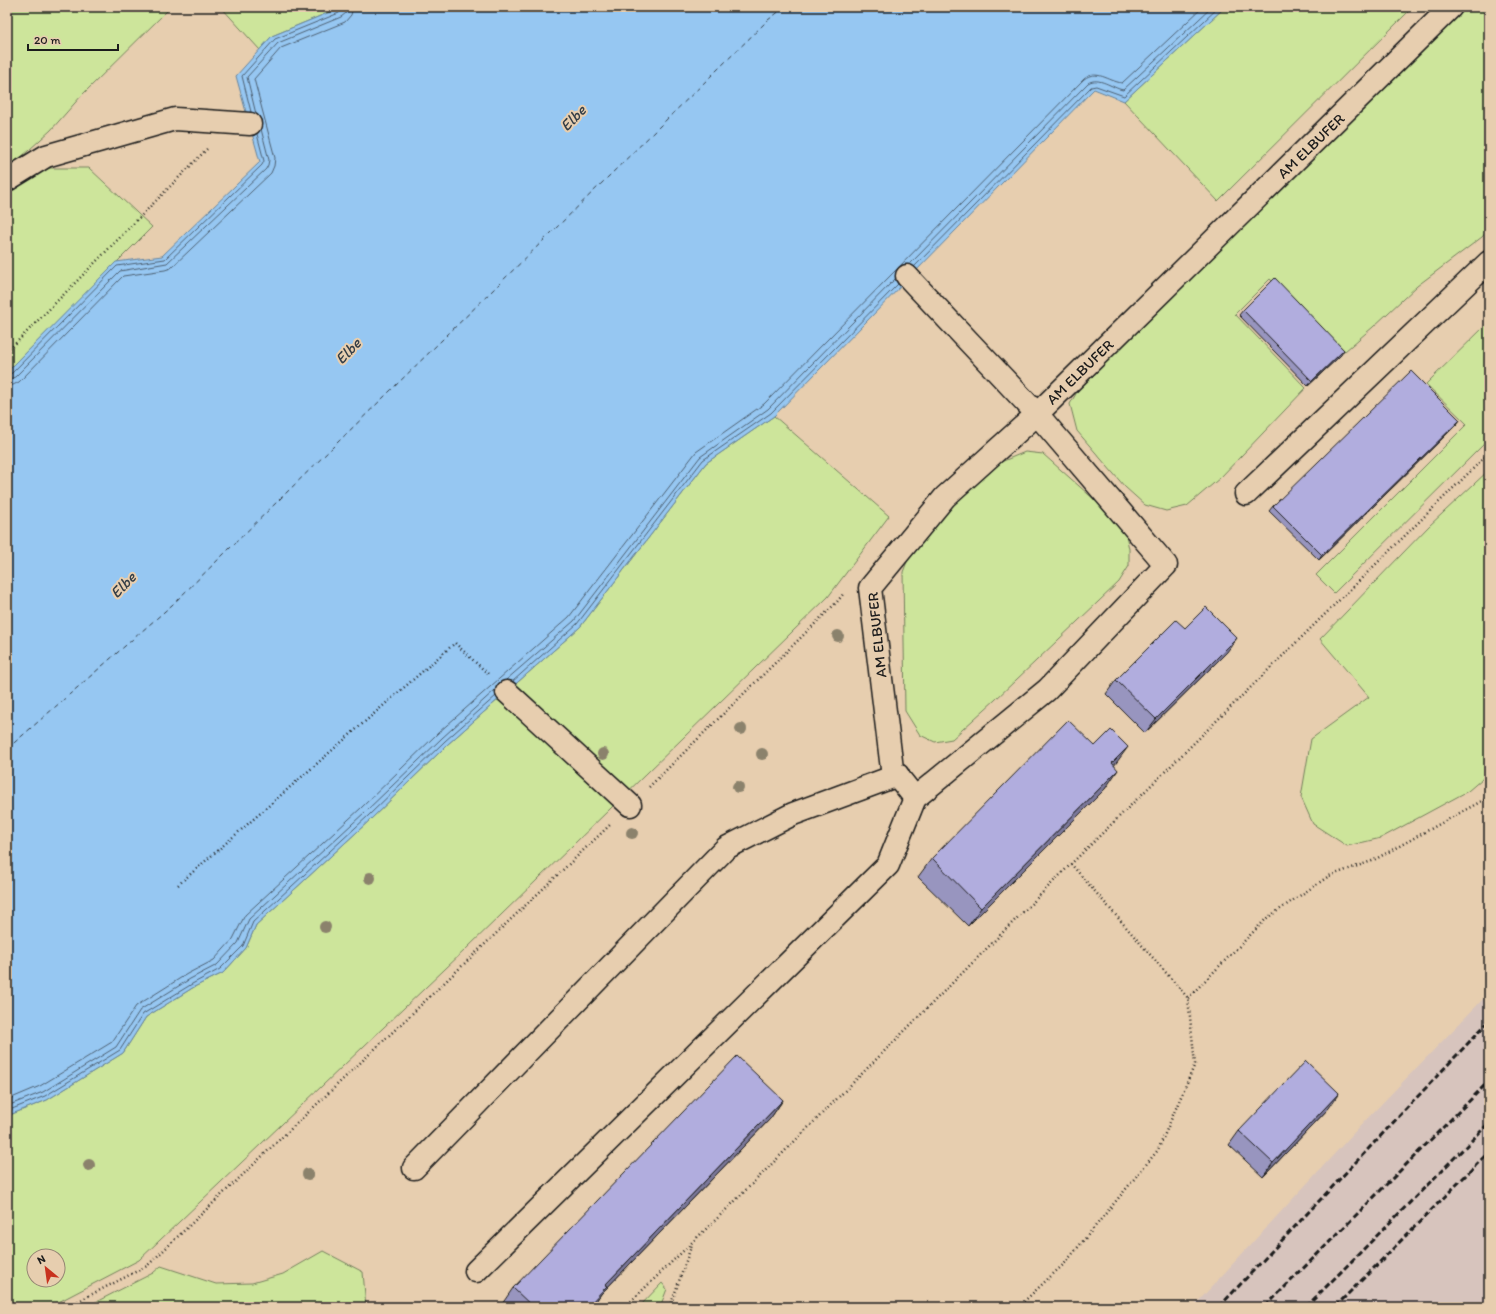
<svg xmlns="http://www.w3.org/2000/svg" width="1496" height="1314" font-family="Itim,sans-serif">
<rect width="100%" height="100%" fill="#e7ceaf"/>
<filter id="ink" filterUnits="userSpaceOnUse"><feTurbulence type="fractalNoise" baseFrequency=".025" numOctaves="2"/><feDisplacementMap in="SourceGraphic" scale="8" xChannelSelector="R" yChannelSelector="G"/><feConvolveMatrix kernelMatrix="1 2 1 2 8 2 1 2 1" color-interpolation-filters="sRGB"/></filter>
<g filter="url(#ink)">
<polygon fill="#d7c4bd" points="1489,993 1489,1307 1193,1307 1362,1124"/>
<g fill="#cde59b" stroke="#74805c" fill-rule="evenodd">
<polygon points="7,7 171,7 82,95 51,130 7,170"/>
<polygon points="221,7 342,7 272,36 260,50"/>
<polygon points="1225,7 1413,7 1218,201 1124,101"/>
<polygon points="1466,7 1489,7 1489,229 1482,237 1417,286 1373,327 1345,351 1270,279 1235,314 1306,388 1220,478 1187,506 1166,511 1145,505 1125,487 1077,431 1070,404 1080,387 1265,203"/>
<polygon points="49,168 89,168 152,227 7,372 7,190 27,178"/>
<polygon points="1489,322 1489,439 1334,593 1316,575 1467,424 1426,384"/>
<path d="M774,416l115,100 -61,81 -363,353 -326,310 -90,47h-42v-191l40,-16 76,-47 23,-36 48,-30 29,-14 23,-25 10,-23 115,-106 77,-75 132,-117 126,-164zM34,1256h24v24h-24z"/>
<polygon points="1025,452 1043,454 1115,518 1126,535 1129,549 1129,566 1119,582 995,700 952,739 935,742 920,735 905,711 903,572 910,554 950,504 1001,462"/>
<polygon points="1489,470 1489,773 1468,791 1381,838 1347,846 1313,824 1301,797 1311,739 1369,697 1320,639 1429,526"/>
<polygon points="323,1251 363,1272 366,1307 86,1307 153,1273 161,1266 216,1284 252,1283 283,1274"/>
<polygon points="662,1283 667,1289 660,1307 639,1307"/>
</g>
<polygon fill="#96c7f2" stroke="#65839c" points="342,7 1225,7 1124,101 1094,89 774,416 706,463 580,627 448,744 371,819 256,925 246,948 223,973 194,987 146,1017 123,1053 47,1100 7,1116 7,372 116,262 162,256 260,162 236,76 272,36"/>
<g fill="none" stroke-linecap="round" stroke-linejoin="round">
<g stroke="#4d6072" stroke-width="1">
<polyline points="251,112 242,76 275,39 339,13 342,10 342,7"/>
<polyline points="256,114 247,77 278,43 341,17 346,13 347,7"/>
<path d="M910,264l178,-181c11,-7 24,5 35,7l89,-83"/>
<polyline points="914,267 1091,87 1096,86 1124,96 1219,7"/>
<polyline points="7,375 12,373 117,266 165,259 262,165 264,161 257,134"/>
<polyline points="7,380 15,377 120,271 167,263 266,169 268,165 269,160 261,129"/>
<polyline points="7,386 13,385 19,382 123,276 165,270 171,268 271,173 274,166 275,158 254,79 281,48 345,22 351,15 353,7"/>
<polyline points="506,680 574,621 700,457 768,409 895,279"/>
<polyline points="512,682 577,624 703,460 771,413 898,284"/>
<path d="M7,1100l33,-14 72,-44 24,-36 51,-32 27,-14 19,-21 12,-24 116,-107 77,-75 131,-116 127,-165 68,-48 320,-325c13,-10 24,2 38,4l81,-76"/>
<polyline points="7,1106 43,1092 116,1047 140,1010 190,979 217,965 238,943 249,919 365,812 442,738 495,690"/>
<polyline points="7,1111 45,1096 120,1050 143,1014 192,984 220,969 243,946 253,922 368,816 445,741 496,696"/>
</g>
<polyline stroke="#343e47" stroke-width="1" stroke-dasharray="5 4" stroke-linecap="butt" points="7,749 172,605 768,20 785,7"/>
<defs>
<g id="minor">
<polyline points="7,180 46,156 175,119 250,124"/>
<polyline points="1246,494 1489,262"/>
<polyline points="507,692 630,805"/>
<polyline points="915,798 892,769 870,588 945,497 1037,414 1451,7"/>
<polyline points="414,1168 726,848 793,814 898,775"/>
<polyline points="476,1271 888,865 915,798 1047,690 1166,565 1037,414 907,276"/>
</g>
</defs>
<use href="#minor" stroke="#1c1c1c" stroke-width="25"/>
<g stroke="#1c1c1c" stroke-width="2.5" stroke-dasharray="1 3" stroke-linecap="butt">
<polyline points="7,352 207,149"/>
<polyline points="649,787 837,602 844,593"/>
<polyline points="178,885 455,643 488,674"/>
<polyline points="1188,998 1267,918 1329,876 1372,861 1489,797"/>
<polyline points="67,1307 147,1266 611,824"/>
<polyline points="625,1307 732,1204 1071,864 1489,453"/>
<polyline points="670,1307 692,1244"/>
<polyline points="1018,1307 1065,1263 1158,1150 1195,1064 1188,998 1071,864"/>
</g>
<use href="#minor" stroke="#e7ceaf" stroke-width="22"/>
<g stroke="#1c1c1c" stroke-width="3" stroke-dasharray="6 3" stroke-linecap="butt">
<polyline points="1219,1307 1489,1021"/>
<polyline points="1265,1307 1489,1081"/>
<polyline points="1306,1307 1489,1123"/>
<polyline points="1335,1307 1489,1152"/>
</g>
</g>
<g fill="#8b826c">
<circle cx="838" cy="636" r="6"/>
<circle cx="741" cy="729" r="6"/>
<circle cx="603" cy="754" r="6"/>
<circle cx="762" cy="754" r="6"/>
<circle cx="738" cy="787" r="6"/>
<circle cx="632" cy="833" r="6"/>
<circle cx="370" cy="878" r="6"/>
<circle cx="325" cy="927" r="6"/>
<circle cx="89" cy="1165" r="6"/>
<circle cx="308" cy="1174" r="6"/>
</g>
<g fill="#9895bf" stroke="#1c1c1c">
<polygon points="1243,310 1341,355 1308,386 1239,315"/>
<polygon points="1460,420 1456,425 1319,560 1269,511 1273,506"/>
<polygon points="1185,628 1227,652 1145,733 1106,694 1116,680"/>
<polygon points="1115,766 1105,789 968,926 918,877 932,858"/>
<polygon points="783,1100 770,1119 601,1294 592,1307 500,1307 513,1288"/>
<polygon points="1329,1108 1263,1177 1229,1145 1239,1131"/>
</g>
<g fill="#7c799b" stroke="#1c1c1c">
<polygon points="1344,350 1341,355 1308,386 1312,381"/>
<polygon points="1460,420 1456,425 1319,560 1322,555"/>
<polygon points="1237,638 1227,652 1145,733 1156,719"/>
<polygon points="1128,747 1114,766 1112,763"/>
<polygon points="1118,770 1105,789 968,926 981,908"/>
<polygon points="1339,1093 1329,1108 1263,1177 1273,1163"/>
<polygon points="783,1100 770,1119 601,1294 593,1305 592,1307 587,1307 605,1285"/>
</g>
<g fill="#b1adde" stroke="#1c1c1c">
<polygon points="1275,278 1344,350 1312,381 1243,310"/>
<polygon points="1411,371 1460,420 1322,555 1273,506"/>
<polygon points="1206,607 1237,638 1156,719 1116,680 1176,620 1185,628"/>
<polygon points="1068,720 1095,746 1111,730 1128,747 1112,763 1118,770 981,908 932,858"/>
<polygon points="737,1056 783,1100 605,1285 607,1286 587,1307 533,1307 513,1288"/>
<polygon points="1306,1061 1339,1093 1273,1163 1239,1131"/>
</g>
</g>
<g text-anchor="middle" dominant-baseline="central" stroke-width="4" stroke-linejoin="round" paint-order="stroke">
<g font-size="15" fill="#1c1c1c" stroke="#e7ceaf">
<text transform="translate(1311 146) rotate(-44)">AM ELBUFER</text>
<text transform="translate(1080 372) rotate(-44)">AM ELBUFER</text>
<text transform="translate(877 635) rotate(-96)">AM ELBUFER</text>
</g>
<g font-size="16" font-style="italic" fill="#343e47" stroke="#e7ceaf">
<text transform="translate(573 118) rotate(-46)">Elbe</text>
<text transform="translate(348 351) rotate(-46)">Elbe</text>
<text transform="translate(123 585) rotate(-46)">Elbe</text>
</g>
</g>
<rect width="1496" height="1314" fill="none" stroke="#e7ceaf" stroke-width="24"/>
<rect x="12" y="12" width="1472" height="1290" fill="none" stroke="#1c1c1c" stroke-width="1.5" filter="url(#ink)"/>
<g transform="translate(46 1268) rotate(331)"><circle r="19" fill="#e7ceaf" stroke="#968774"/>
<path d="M0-3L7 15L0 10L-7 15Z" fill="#c8321e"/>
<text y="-6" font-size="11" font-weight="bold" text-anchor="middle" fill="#1c1c1c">N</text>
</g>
<path d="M28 44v6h90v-6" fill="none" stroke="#1c1c1c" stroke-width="2"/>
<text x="34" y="44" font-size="12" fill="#1c1c1c" stroke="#e7ceaf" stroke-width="3" paint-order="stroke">20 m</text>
</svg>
